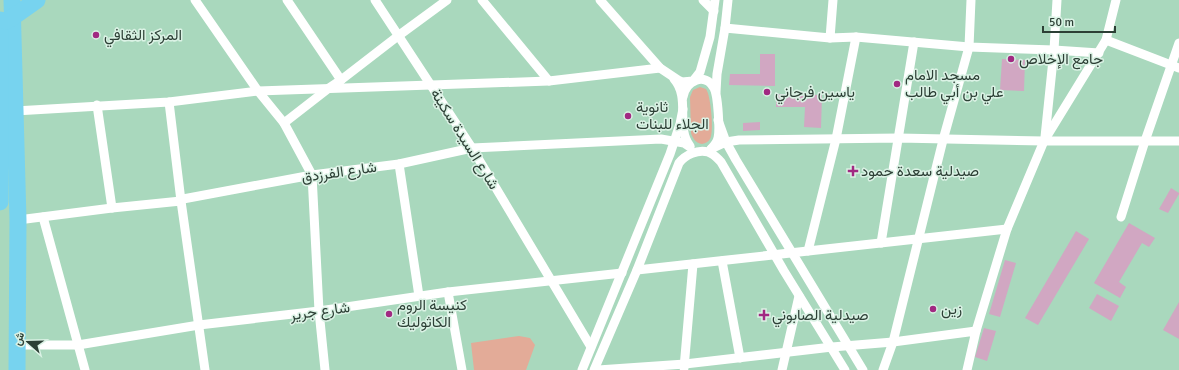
<svg xmlns="http://www.w3.org/2000/svg" width="1179" height="370" font-family="Signika,Vazirmatn,sans-serif">
<rect width="100%" height="100%" fill="#a9d8bd"/>
<g fill="#e3ab98">
<path d="M700,87l6,2c5,7 8,43 4,50 -2,3 -4,4 -8,5 -6,-1 -9,-5 -11,-11l-1,-36 3,-7z"/>
<polygon points="519,336 530,338 535,345 526,370 474,370 471,343"/>
</g>
<g fill="#d1a7c2">
<polygon points="760,54 775,54 775,86 729,85 730,74 760,74"/>
<polygon points="1002,59 1025,60 1024,91 1000,90"/>
<polygon points="776,94 822,95 821,128 804,127 805,107 776,107"/>
<polygon points="760,122 760,130 743,131 743,123"/>
<polygon points="1171,188 1179,193 1179,194 1168,213 1159,209"/>
<polygon points="1129,223 1155,238 1149,247 1142,243 1119,282 1126,287 1120,298 1094,283"/>
<polygon points="1076,231 1089,239 1038,325 1025,318"/>
<polygon points="1005,260 1016,263 1000,317 989,314"/>
<polygon points="1097,294 1119,306 1111,321 1089,308"/>
<polygon points="1179,302 1179,339 1163,330"/>
<polygon points="984,328 996,331 987,361 975,357"/>
</g>
<g fill="none" stroke-linecap="round" stroke-linejoin="round">
<g stroke="#fff" stroke-width="9">
<polyline points="195,0 258,91 284,123 312,175 319,311 325,370"/>
<polyline points="287,0 341,80"/>
<polyline points="375,0 472,148 591,347"/>
<polyline points="482,0 549,81"/>
<polyline points="600,0 660,68 678,80 682,82 693,81 700,72 710,37 715,0"/>
<polyline points="703,0 714,11"/>
<polyline points="725,28 830,38"/>
<polyline points="856,37 969,47 1054,50 1099,53"/>
<polyline points="1106,40 1179,68"/>
<path d="M674,79c17,19 1,48 16,67"/>
<polyline points="716,92 717,74 725,28 728,0"/>
<path d="M683,97c3,-17 22,-25 31,-9 4,7 6,43 4,50 -1,5 -4,8 -7,11"/>
<polyline points="169,102 181,201 205,370"/>
<polyline points="97,105 112,208"/>
<polyline points="15,111 169,102 258,91 549,81 660,68"/>
<polyline points="718,120 726,142 736,160 863,370"/>
<polyline points="284,123 329,88 341,80 398,36 447,0"/>
<polyline points="1045,137 1054,50 1057,0"/>
<polyline points="711,149 726,142 739,140 899,138 1044,141 1179,141"/>
<polyline points="399,164 419,296"/>
<polyline points="43,217 85,370"/>
<polyline points="1121,217 1145,141 1179,43"/>
<polyline points="18,220 112,208 181,201 183,199 312,175 399,164 472,148 661,139 684,143 690,147"/>
<polyline points="881,243 914,42"/>
<polyline points="808,251 836,139 856,37 830,38 833,0"/>
<polyline points="722,261 740,358"/>
<polyline points="637,270 1007,229"/>
<polyline points="448,292 462,370"/>
<polyline points="976,331 1007,229 1044,141 1106,40 1116,0"/>
<polyline points="17,345 78,345 199,325 319,311 448,292 622,273"/>
<polyline points="684,368 693,264"/>
<polyline points="582,370 670,154 680,124 683,109"/>
<path d="M594,370l43,-100 42,-107c6,-8 19,-14 29,-11 6,2 9,6 13,10l63,109 61,99"/>
<polyline points="598,370 685,364 832,347 893,342 976,331 967,370"/>
<polyline points="782,370 799,296"/>
<polyline points="883,370 893,342 943,140 969,47 971,0"/>
</g>
<g stroke="#77d3ef" stroke-width="17">
<polyline points="12,0 18,220 17,370"/>
<polyline points="0,20 0,202"/>
<polyline points="6,21 13,17 37,0"/>
</g>
</g>
<g fill="#a12982" stroke="#dbf2e5" stroke-width="1.5">
<circle cx="96" cy="35" r="4"/>
<circle cx="1011" cy="59" r="4"/>
<circle cx="897" cy="84" r="4"/>
<circle cx="767" cy="92" r="4"/>
<circle cx="628" cy="116" r="4"/>
<path d="M851 165h4v4h4v4h-4v4h-4v-4h-4v-4h4z"/>
<circle cx="933" cy="309" r="4"/>
<circle cx="389" cy="314" r="4"/>
<path d="M762 309h4v4h4v4h-4v4h-4v-4h-4v-4h4z"/>
</g>
<g text-anchor="middle" dominant-baseline="central" stroke-width="3" stroke-linejoin="round" paint-order="stroke">
<g font-size="15" fill="#2c3f35" stroke="#dbf2e5" text-anchor="start">
<text x="104" y="35">المركز الثقافي</text>
<text x="1019" y="59">جامع الإخلاص</text>
<text x="905" y="75">مسجد الامام<tspan x="905" dy="17">علي بن أبي طالب</tspan></text>
<text x="775" y="92">ياسين فرجاني</text>
<text x="636" y="107">ثانوية<tspan x="636" dy="17">الجلاء للبنات</tspan></text>
<text x="861" y="171">صيدلية سعدة حمود</text>
<text x="397" y="305">كنيسة الروم<tspan x="397" dy="17">الكاثوليك</tspan></text>
<text x="941" y="309">زين</text>
<text x="772" y="315">صيدلية الصابوني</text>
</g>
<g font-size="15" fill="#2c3f35" stroke="#dbf2e5">
<text transform="translate(465 139) rotate(58)">شارع السيدة سكينة</text>
<text transform="translate(339 172) rotate(-8)">شارع الفرزدق</text>
<text transform="translate(320 311) rotate(-8)">شارع جرير</text>
</g>
</g>
<g transform="translate(28 342) rotate(290)" stroke="#dbf2e5" stroke-width="3" paint-order="stroke">
<path d="M0-3L7 15L0 10L-7 15Z" fill="#2c3f35"/>
<text y="-6" font-size="11" font-weight="bold" text-anchor="middle" fill="#2c3f35">ش</text>
</g>
<path d="M1043 26v6h72v-6" fill="none" stroke="#2c3f35" stroke-width="2"/>
<text x="1049" y="26" font-size="12" fill="#2c3f35" stroke="#dbf2e5" stroke-width="3" paint-order="stroke">50 m</text>
</svg>
